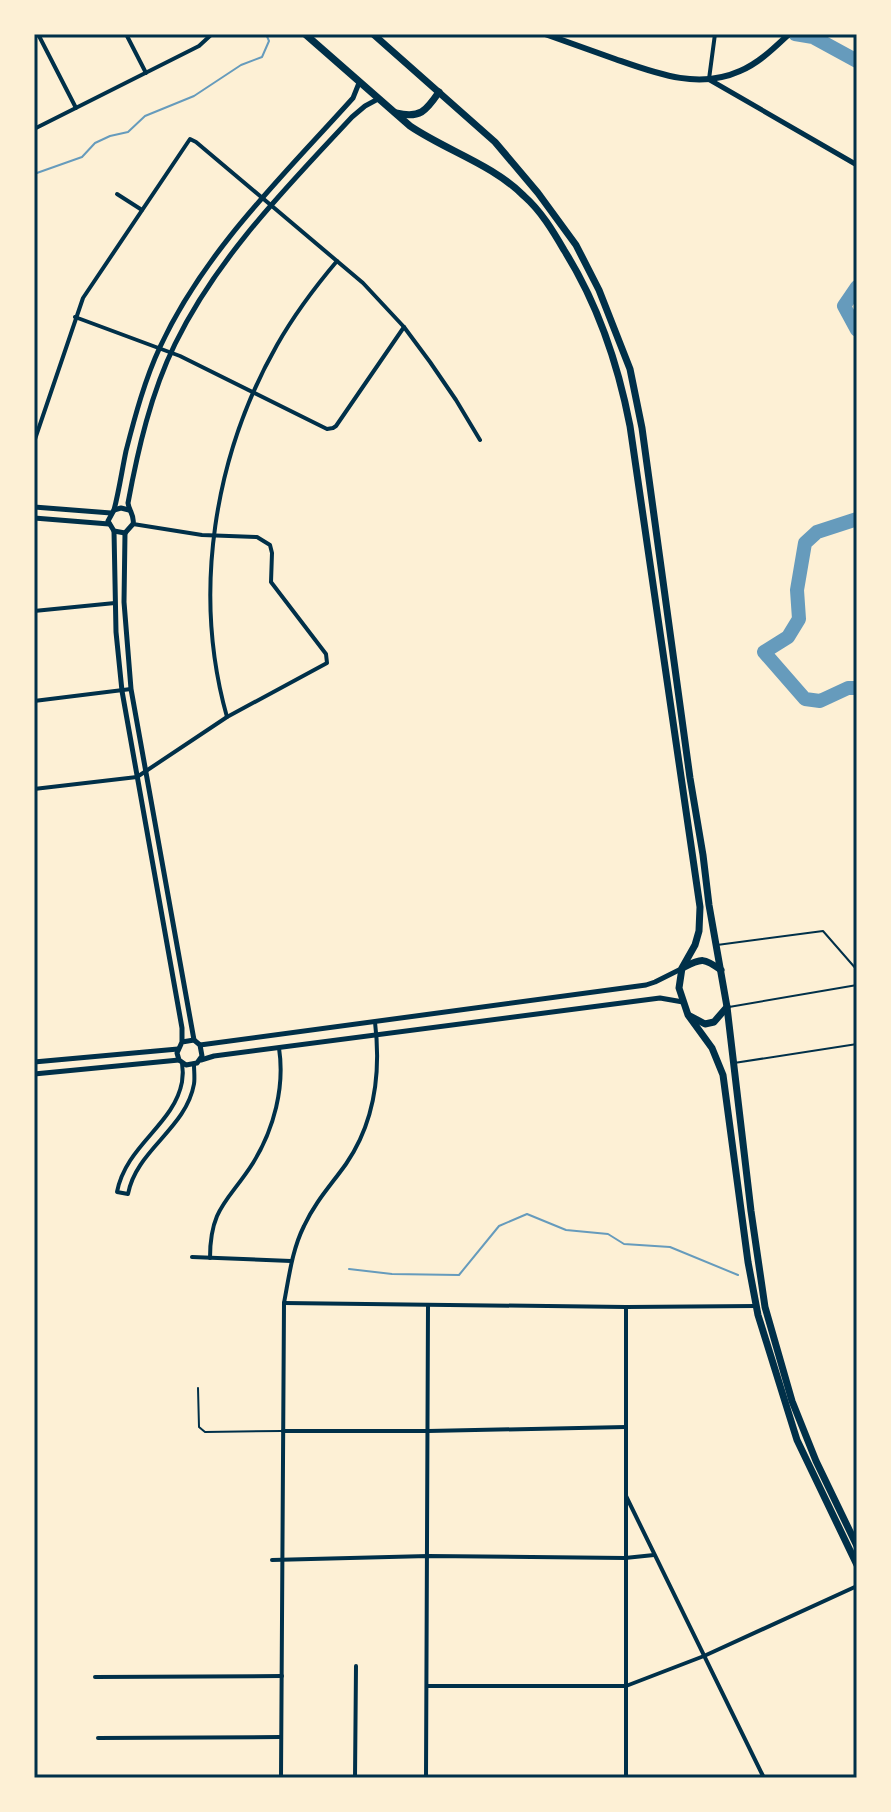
<svg xmlns="http://www.w3.org/2000/svg" width="891" height="1812" font-family="Mulish,sans-serif">
<rect width="100%" height="100%" fill="#fdf0d5"/>
<g fill="none" stroke-linecap="round" stroke-linejoin="round">
<g stroke="#669bbc" stroke-width="2">
<polyline points="34,174 82,157 95,143 110,136 128,132 145,116 194,96 241,65 262,57 269,41 266,34"/>
<polyline points="349,1269 392,1274 459,1275 499,1226 527,1214 566,1230 608,1234 624,1244 670,1247 738,1275"/>
</g>
<g stroke="#669bbc" stroke-width="14">
<polyline points="795,34 813,37 857,61"/>
<polyline points="857,287 844,306 857,330"/>
<polyline points="857,519 817,532 805,543 797,590 799,619 788,637 764,652 805,699 820,701 848,688 857,688"/>
</g>
<g stroke="#003049" stroke-width="2">
<polyline points="717,945 823,931 857,970"/>
<polyline points="729,1007 857,985"/>
<polyline points="734,1063 857,1044"/>
<polyline points="198,1388 199,1427 205,1432 282,1431"/>
</g>
<g stroke="#003049" stroke-width="4">
<polyline points="38,34 76,108"/>
<polyline points="126,34 146,73"/>
<polyline points="709,79 715,34"/>
<polyline points="34,129 199,46 212,34"/>
<polyline points="117,194 142,210"/>
<polyline points="75,317 180,356 327,429 333,428 336,426 404,327"/>
<polyline points="34,442 83,298 190,139 196,142 363,283 404,327 430,362 456,400 480,440"/>
<polyline points="34,611 115,603"/>
<polyline points="34,701 131,689"/>
<path d="M227,717c-35,-124 -13,-261 50,-372 17,-30 38,-58 60,-84"/>
<polyline points="34,789 137,777 227,717 327,663 326,654 271,582 272,553 270,545 257,537 202,535 133,524"/>
<path d="M182,1063c1,6 1,13 0,19 -8,43 -56,63 -65,110l11,2c8,-44 58,-65 66,-110 1,-6 0,-13 0,-19"/>
<polyline points="192,1257 291,1261"/>
<path d="M210,1258c0,-51 19,-57 43,-95 21,-34 32,-76 26,-115"/>
<polyline points="284,1303 626,1307 756,1306"/>
<polyline points="626,1307 626,1778"/>
<polyline points="283,1431 428,1431 626,1427"/>
<polyline points="626,1496 764,1778"/>
<polyline points="272,1560 428,1556 625,1558 654,1555"/>
<polyline points="95,1677 282,1676"/>
<polyline points="427,1686 626,1686 704,1656 857,1586"/>
<polyline points="98,1738 281,1737"/>
<path d="M281,1778l3,-475c5,-26 8,-53 20,-77 11,-24 27,-41 42,-62 29,-42 35,-92 29,-142"/>
<polyline points="355,1778 356,1666"/>
<polyline points="426,1778 428,1305"/>
</g>
<g stroke="#003049" stroke-width="5">
<polyline points="710,80 857,165"/>
<polyline points="34,507 111,513"/>
<path d="M114,510c5,-19 8,-40 12,-59 9,-35 19,-72 34,-104 45,-97 123,-171 193,-249l6,-15"/>
<polyline points="34,518 109,524"/>
<polyline points="114,531 116,632 122,691 182,1028 182,1042 177,1053 179,1060 186,1065 197,1063 202,1056 200,1045 194,1040 182,1042"/>
<path d="M125,533l8,-9c2,-8 -4,-13 -5,-21 10,-54 23,-110 47,-159 43,-88 112,-157 177,-227l13,-11 13,-7"/>
<polyline points="125,533 124,602 131,689 194,1040"/>
<polyline points="125,533 114,531 108,521 114,510 121,508 129,510"/>
<polyline points="200,1045 646,985 655,982 681,969"/>
<polyline points="201,1060 214,1056 660,998 683,1002"/>
<polyline points="34,1062 178,1049"/>
<polyline points="34,1074 179,1060"/>
</g>
<path stroke="#003049" stroke-width="6" d="M545,34c23,8 47,17 70,25 40,14 83,31 125,12 19,-8 34,-23 49,-37"/>
<g stroke="#003049" stroke-width="7">
<path d="M305,34l105,92c37,25 82,38 114,70 17,15 29,35 40,54 34,54 54,114 66,176l70,481 -1,24 -4,14 -13,23 -3,20 9,27 24,33 11,27 25,187 10,53 39,125 60,125"/>
<polyline points="373,34 495,142 538,193 576,245 599,290 630,369 642,428 690,778 703,855 709,905 727,1007 751,1211 765,1307 792,1401 816,1461 857,1546"/>
<path d="M396,113c24,6 30,-2 43,-21"/>
<path d="M684,967c18,-9 20,-9 37,3"/>
<polyline points="690,1016 705,1024 714,1022 727,1007"/>
</g>
</g>
<rect width="891" height="1812" fill="none" stroke="#fdf0d5" stroke-width="72"/>
<rect x="36" y="36" width="819" height="1740" fill="none" stroke="#003049" stroke-width="3"/>
</svg>
